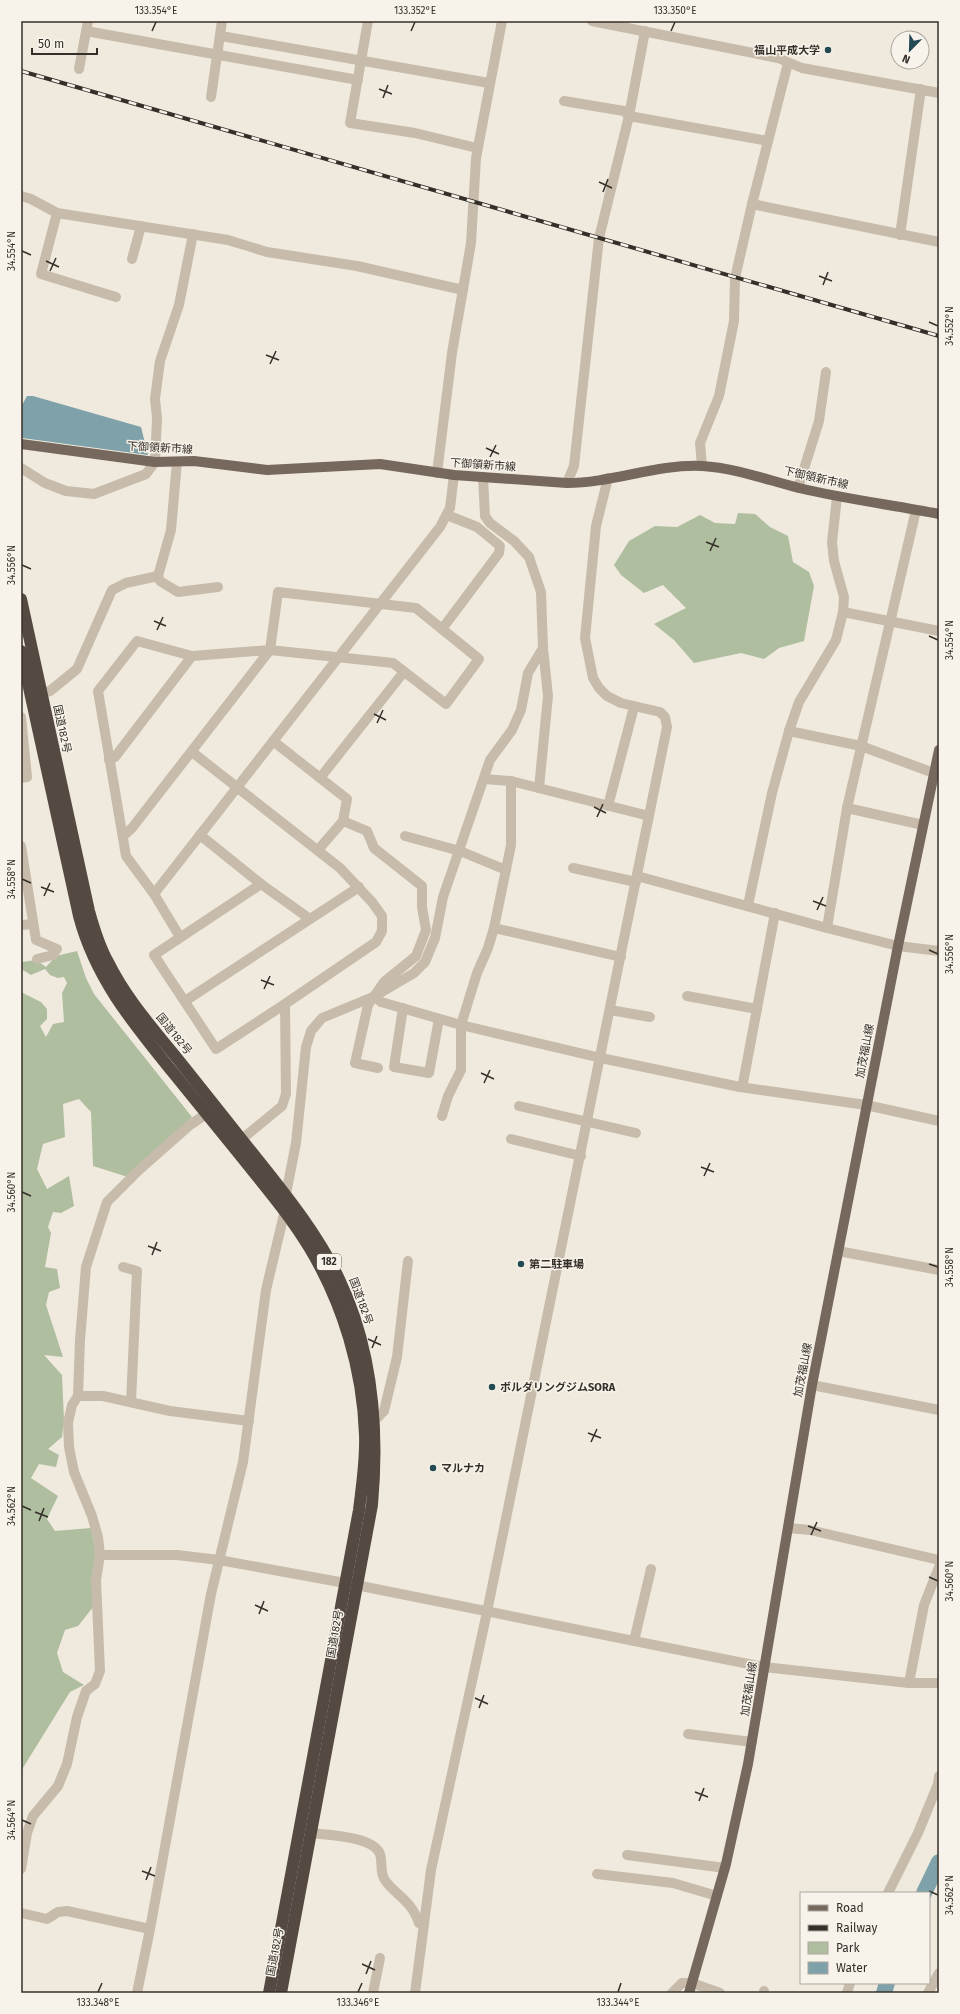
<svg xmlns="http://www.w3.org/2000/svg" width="960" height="2014" font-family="'Fira Sans','Noto Sans JP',sans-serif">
<rect width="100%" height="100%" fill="#f0eade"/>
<g fill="#afbe9f">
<polygon points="738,513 755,514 770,527 788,536 793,562 809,572 814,586 804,641 779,648 764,659 741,653 694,663 674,640 654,624 686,608 663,585 644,593 621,575 614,565 629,541 655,526 677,527 700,515 715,523 735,524"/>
<polygon points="77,951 86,978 94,994 192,1117 131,1178 93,1166 91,1112 79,1099 63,1104 65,1137 43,1144 37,1169 47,1189 69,1176 74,1206 61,1213 53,1212 48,1227 51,1233 45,1267 57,1269 60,1288 49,1292 46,1305 63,1357 44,1355 62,1375 64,1420 62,1437 48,1449 59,1455 56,1467 39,1464 31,1478 58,1496 47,1519 55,1531 91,1528 97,1558 94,1606 78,1626 65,1630 57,1653 63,1672 84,1685 70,1692 21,1771 21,992 41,1002 47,1009 47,1019 40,1026 46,1037 53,1024 64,1022 62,993 67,983 64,977 58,978 50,975 45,969 31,975 21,969 22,962 36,960 46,967 56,956"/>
</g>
<polygon fill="#7fa2aa" points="27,396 33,396 141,427 148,455 22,438 22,405"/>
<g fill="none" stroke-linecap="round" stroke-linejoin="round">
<g stroke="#7fa2aa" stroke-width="16">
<polyline points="924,1893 939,1862"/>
<polyline points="884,1993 887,1983"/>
</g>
<g stroke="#c7bcab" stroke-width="10">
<polyline points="368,21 350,123 415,133 477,148"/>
<polyline points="592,21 778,58 802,68 939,93"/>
<polyline points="86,31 358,80"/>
<polyline points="221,36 489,83"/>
<polyline points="79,69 88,21"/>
<polyline points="211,97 222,21"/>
<polyline points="564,101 624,111 629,116 768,141"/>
<polyline points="21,196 31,199 57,213 228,240 267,252 357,266 463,290"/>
<polyline points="752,204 939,242"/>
<polyline points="57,213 41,274 116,297"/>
<polyline points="900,235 921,89"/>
<polyline points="132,259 141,226"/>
<polyline points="177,462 171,530 158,576 160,581 178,592 218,587"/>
<polyline points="702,466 700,443 719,396 734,321 735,278 752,204 788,63"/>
<polyline points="21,468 45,483 66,491 94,494 146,474 155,462 157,418 155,399 160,361 179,305 193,234"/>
<polyline points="437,473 452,353 471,243 476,158 502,21"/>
<polyline points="567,483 574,466 599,238 629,116 645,31"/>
<polyline points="798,488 819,421 826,372"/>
<polyline points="843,612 939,631"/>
<polyline points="442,629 499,553 500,546 477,527 447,515"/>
<polyline points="41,693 50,691 77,669 112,590 126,583 158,576"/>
<polyline points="21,717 27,777 21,778"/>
<polyline points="789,731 861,746 939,775"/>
<polyline points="273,741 347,799 343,821 318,850"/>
<polyline points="192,752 340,868 372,902 382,916 382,931 376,942 285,1004 286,1094 282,1106 236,1144"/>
<polyline points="109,760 115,757 192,656"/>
<polyline points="320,778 403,673"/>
<polyline points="484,779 511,781 649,816"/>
<polyline points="539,788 548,696 543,648"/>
<polyline points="608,806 634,707"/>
<polyline points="847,808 923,825"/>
<polyline points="343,821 367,831 374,848 422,886 422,907 426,930 416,956 384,982 368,1005 355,1063 378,1068"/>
<polyline points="200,835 261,884 310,919"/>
<polyline points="123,836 132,828 270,650 278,592 416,608 479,659 446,704 393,663 270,650 192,656 137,641 98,691 126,856 154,894 180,937"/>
<polyline points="405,836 460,851 506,870"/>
<polyline points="21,846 36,940 57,949 53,955 37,959"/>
<polyline points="573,868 636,882"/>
<polyline points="637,876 827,928 898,946 939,951"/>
<polyline points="261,884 154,955 216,1049 285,1004"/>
<polyline points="154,894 440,527 450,508 454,475"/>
<polyline points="748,905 772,793 789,731 799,702 836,640 843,612 844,597 834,561 832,542 837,497"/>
<polyline points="21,925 33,924"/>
<polyline points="494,928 621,957"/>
<polyline points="827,928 847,808 916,510"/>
<polyline points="375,996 381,1002 461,1025 601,1058 740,1087 866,1105 939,1121"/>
<polyline points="687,996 757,1009"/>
<polyline points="185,1001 359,887"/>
<polyline points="403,1008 394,1067 429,1073 439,1019"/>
<polyline points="610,1010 650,1017"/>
<polyline points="740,1087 743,1083 775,913"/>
<polyline points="519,1106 636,1133"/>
<polyline points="442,1116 448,1096 461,1070 461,1025 477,973 488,948 494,928 511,845 511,781"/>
<polyline points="511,1139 581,1156"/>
<polyline points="838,1251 939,1270"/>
<polyline points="123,1267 137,1271 131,1402"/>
<polyline points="812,1385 939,1410"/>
<polyline points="78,1396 103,1396 170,1411 249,1421"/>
<polyline points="375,1420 384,1411 397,1357 408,1261"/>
<polyline points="788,1528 810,1530 939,1560"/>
<polyline points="100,1555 177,1555 219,1560 356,1585 764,1667 909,1683 939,1683"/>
<polyline points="634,1641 651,1569"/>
<polyline points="909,1683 924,1605 939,1567"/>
<polyline points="688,1734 752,1742"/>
<path d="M311,1833c16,2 62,3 69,21 3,10 -1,20 7,29 14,16 24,18 32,40l5,1"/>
<polyline points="627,1855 725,1868"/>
<polyline points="21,1869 27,1833 33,1816 58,1786 67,1764 77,1717 86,1691 95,1684 100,1671 96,1580 100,1555 98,1537 92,1516 74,1472 69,1447 68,1423 72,1405 78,1396 80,1340 86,1267 107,1202 139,1170 190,1125 212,1110"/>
<polyline points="597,1874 673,1883 717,1896"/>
<polyline points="888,1893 918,1833 938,1784 939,1776"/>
<polyline points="21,1913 47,1919 58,1912 67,1911 150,1929"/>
<polyline points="137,1993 150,1929 211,1594 243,1462 266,1290 285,1210 286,1194 296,1143 306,1047 311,1031 322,1018 375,996 414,973 425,962 435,938 443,897 490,760 512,730 521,710 528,673 543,648 541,592 529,557 514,541 490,523 485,516 483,477"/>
<polyline points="373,1993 380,1958"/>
<polyline points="415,1993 431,1870 487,1612 667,727 665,717 660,712 621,703 607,696 599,688 593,678 585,638 596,526 608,478"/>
<polyline points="672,1993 682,1983 692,1983 720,1993"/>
<polyline points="764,1993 764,1991"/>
<polyline points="847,1993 850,1983"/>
<polyline points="928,1993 939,1973"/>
</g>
<g stroke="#76685c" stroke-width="10">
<path d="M21,444l134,18 39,-1 73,9 113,-6 74,11 113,8c45,0 89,-19 135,-17 34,2 65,14 97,22 46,11 94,17 140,26"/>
<polyline points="689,1993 726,1864 748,1764 812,1385 898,946 939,750"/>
</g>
<g stroke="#554a41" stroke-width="12">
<path d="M21,599l68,312c5,18 10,35 19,51 19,39 49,71 76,105 23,29 47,59 70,88 31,39 63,78 85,124 34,71 40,148 33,226l-91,488"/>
<path d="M21,651l58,265c16,61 53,106 92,154 23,28 46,57 69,85 24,30 49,59 69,92 34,56 54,123 56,188 1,25 -3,50 -6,75l-90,483"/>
</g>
<defs>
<polyline id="rail" points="21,71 939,336"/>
</defs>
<use href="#rail" stroke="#352f29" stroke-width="4"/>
<use href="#rail" stroke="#f8f3ea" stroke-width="2.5" stroke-dasharray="8" stroke-linecap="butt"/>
</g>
<path fill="none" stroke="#352f29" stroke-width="1.5" d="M152,31l4,-9M411,31l4,-9M671,31l4,-9M379,89l13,5M383,98l5,-13M599,182l13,6M603,192l5,-13M22,251l9,4M46,261l13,6M50,271l6,-13M819,276l13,5M823,285l5,-13M929,322l9,4M266,355l13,5M270,364l6,-13M486,448l13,6M490,457l6,-12M706,542l13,5M710,551l6,-13M22,565l9,4M154,621l12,5M157,630l6,-13M929,636l9,4M374,714l12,6M377,723l6,-13M594,807l12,6M597,817l6,-13M22,879l9,4M41,887l13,5M44,896l6,-13M813,901l13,5M817,910l6,-13M929,950l9,4M261,980l13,5M264,989l6,-13M481,1073l13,6M484,1083l6,-13M701,1167l13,5M704,1176l6,-13M22,1192l9,4M148,1246l13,5M152,1255l5,-13M929,1264l9,3M368,1339l13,6M372,1348l5,-12M588,1433l13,5M591,1442l6,-13M22,1506l9,4M35,1512l13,5M39,1521l5,-13M808,1526l13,5M811,1535l6,-13M929,1577l9,4M255,1605l13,6M259,1614l5,-13M475,1698l13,6M479,1708l5,-13M695,1792l13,5M699,1801l5,-13M22,1820l9,4M142,1871l13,5M146,1880l5,-13M929,1891l9,4M362,1964l13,6M366,1974l5,-13M98,1992l4,-9M358,1992l4,-9M618,1992l3,-9"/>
<g fill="#234953" stroke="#f8f3ea" stroke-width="1.5">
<circle cx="828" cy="50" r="4"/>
<circle cx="521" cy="1264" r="4"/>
<circle cx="492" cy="1387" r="4"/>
<circle cx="433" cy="1468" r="4"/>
</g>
<g text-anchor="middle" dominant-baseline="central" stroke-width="3" stroke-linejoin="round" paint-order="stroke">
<rect fill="#f8f3ea" stroke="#706a63" stroke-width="1" x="317" y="1254" width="24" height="16" rx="3"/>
<g font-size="10" font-weight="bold" fill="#352f29">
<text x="329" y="1262">182</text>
</g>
<g font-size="11" font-weight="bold" fill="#352f29" stroke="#f8f3ea" text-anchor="start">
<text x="820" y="50" text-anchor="end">福山平成大学</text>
<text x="529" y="1264">第二駐車場</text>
<text x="500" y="1387">ボルダリングジムSORA</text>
<text x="441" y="1468">マルナカ</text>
</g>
<g font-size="11" fill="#352f29" stroke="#f8f3ea">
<text transform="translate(160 448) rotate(3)">下御領新市線</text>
<text transform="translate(483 465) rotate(4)">下御領新市線</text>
<text transform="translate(816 478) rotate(13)">下御領新市線</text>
<text transform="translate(62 729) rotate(78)">国道182号</text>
<text transform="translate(174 1034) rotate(51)">国道182号</text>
<text transform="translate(865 1051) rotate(-79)">加茂福山線</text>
<text transform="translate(361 1301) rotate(70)">国道182号</text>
<text transform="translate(803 1370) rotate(-79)">加茂福山線</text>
<text transform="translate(335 1634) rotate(-80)">国道182号</text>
<text transform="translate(749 1689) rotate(-81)">加茂福山線</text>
<text transform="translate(275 1952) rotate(-79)">国道182号</text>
</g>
</g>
<rect width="960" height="2014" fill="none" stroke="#f8f3ea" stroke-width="44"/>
<rect x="800" y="1892" width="130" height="92" fill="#f8f3ea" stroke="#aaa59d"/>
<rect x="808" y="1905" width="20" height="6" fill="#76685c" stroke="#aaa59d"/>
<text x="836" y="1912" font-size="12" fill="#352f29">Road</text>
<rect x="808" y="1925" width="20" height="6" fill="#352f29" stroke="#aaa59d"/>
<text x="836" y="1932" font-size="12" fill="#352f29">Railway</text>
<rect x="808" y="1942" width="20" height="12" fill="#afbe9f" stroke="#aaa59d"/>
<text x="836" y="1952" font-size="12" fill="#352f29">Park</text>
<rect x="808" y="1962" width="20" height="12" fill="#7fa2aa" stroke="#aaa59d"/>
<text x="836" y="1972" font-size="12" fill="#352f29">Water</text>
<g transform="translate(910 50) rotate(203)"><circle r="19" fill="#f8f3ea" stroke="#aaa59d"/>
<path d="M0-3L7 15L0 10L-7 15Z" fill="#234953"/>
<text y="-6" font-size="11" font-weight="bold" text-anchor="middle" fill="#352f29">N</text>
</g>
<path d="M32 48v6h65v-6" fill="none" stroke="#352f29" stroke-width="2"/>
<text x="38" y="48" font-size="12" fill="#352f29" stroke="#f8f3ea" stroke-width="3" paint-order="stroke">50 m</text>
<rect x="22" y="22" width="916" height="1970" fill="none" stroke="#352f29" stroke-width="1.5"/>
<g font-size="10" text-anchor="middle" fill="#352f29">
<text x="156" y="14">133.354°E</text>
<text x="415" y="14">133.352°E</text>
<text x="675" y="14">133.350°E</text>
<text transform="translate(11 251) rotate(-90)" y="4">34.554°N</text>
<text transform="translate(949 326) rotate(-90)" y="4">34.552°N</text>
<text transform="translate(11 565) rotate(-90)" y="4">34.556°N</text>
<text transform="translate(949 640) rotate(-90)" y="4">34.554°N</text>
<text transform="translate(11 879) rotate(-90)" y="4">34.558°N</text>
<text transform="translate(949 954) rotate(-90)" y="4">34.556°N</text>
<text transform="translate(11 1192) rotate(-90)" y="4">34.560°N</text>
<text transform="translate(949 1267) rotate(-90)" y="4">34.558°N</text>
<text transform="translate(11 1506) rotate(-90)" y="4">34.562°N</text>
<text transform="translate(949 1581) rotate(-90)" y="4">34.560°N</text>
<text transform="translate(11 1820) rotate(-90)" y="4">34.564°N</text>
<text transform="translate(949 1895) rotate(-90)" y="4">34.562°N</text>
<text x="98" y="2006">133.348°E</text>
<text x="358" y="2006">133.346°E</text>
<text x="618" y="2006">133.344°E</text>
</g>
</svg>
